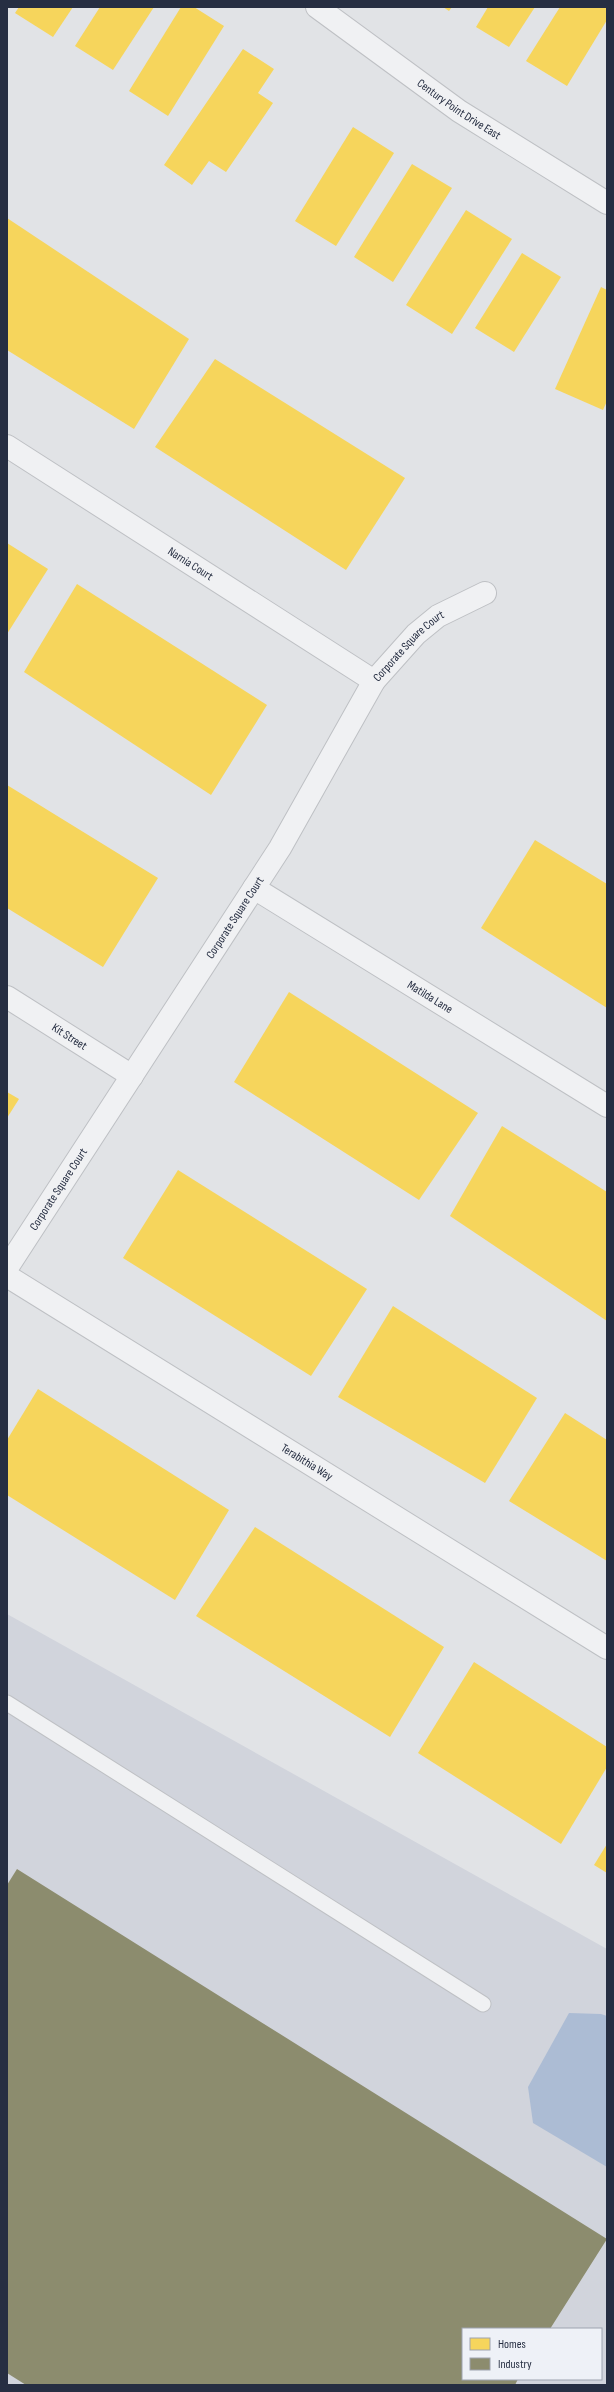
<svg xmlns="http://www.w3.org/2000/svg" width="614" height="2392" font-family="'Sofia Sans Condensed',sans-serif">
<rect width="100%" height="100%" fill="#e1e3e6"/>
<path fill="#d1d4dc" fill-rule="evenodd" d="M7,1614l600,335v436h-600zM463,2329h138v50h-138z"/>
<polygon fill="#acbcd4" points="569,2013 601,2014 607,2016 607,2167 533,2123 528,2087"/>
<g fill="#f6d55c">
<polygon points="19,7 73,7 53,37 15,13"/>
<polygon points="100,7 154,7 113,70 75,46"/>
<polygon points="181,7 194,7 224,26 168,116 129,91"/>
<polygon points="443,7 452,7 449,11"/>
<polygon points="488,7 535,7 509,47 476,27"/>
<polygon points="560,7 607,7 607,20 567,86 526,61"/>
<polygon points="243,49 274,69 258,93 273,103 226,172 209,161 192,185 164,165"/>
<polygon points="353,127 394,153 336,246 295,221"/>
<polygon points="412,164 452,188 393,282 354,257"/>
<polygon points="466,210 512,239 452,334 406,305"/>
<polygon points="7,218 189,339 134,429 7,350"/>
<polygon points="522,253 561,277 514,352 475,328"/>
<polygon points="601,287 607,290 607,401 603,410 555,389"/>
<polygon points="215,359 405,478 346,570 155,447"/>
<polygon points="7,543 48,569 7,634"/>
<polygon points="77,584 267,705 211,795 24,672"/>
<polygon points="7,785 158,878 103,967 7,908"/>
<polygon points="535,840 607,884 607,1008 481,928"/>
<polygon points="289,992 478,1113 419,1200 234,1082"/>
<polygon points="7,1092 19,1099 7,1118"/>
<polygon points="502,1126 607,1192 607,1321 450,1216"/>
<polygon points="178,1170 367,1289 311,1376 123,1258"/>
<polygon points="393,1306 537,1398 485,1483 338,1397"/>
<polygon points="38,1389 229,1510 175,1600 7,1495 7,1440"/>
<polygon points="565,1413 607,1440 607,1561 509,1501"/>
<polygon points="255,1527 444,1647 390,1737 196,1616"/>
<polygon points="474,1662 607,1747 607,1767 561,1844 418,1753"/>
<polygon points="607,1844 607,1873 594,1865"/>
</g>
<polygon fill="#8c8c6e" points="17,1869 607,2239 550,2329 463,2329 463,2379 518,2379 515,2385 26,2385 7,2373 7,1885"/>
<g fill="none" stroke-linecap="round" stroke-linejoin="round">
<defs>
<polyline id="service" points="7,1703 483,2004"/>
<g id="minor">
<path id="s1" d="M317,7l142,104 148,92"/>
<path id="s2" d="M7,446l367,235"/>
<path id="s3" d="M254,888l353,218"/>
<path id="s4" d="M7,997l125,79"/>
<path id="s5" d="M7,1268l273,-420 94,-167 42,-47 22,-18 47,-23"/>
<path id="s6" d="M7,1276l600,372"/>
</g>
</defs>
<use href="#service" stroke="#bec0c4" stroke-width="17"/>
<use href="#minor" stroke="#bec0c4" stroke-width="24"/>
<use href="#service" stroke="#f0f1f3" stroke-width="15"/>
<use href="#minor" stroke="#f0f1f3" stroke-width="22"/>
</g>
<g text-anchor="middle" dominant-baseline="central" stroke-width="4" stroke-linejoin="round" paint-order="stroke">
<g font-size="12" fill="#262e42" stroke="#eef1f7">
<text stroke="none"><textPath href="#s1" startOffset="175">Century Point Drive East</textPath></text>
<text stroke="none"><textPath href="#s2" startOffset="218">Narnia Court</textPath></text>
<text stroke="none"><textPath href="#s5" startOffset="742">Corporate Square Court</textPath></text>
<text stroke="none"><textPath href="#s5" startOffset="418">Corporate Square Court</textPath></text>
<text stroke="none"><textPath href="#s3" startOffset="207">Matilda Lane</textPath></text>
<text stroke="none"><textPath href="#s4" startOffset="74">Kit Street</textPath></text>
<text stroke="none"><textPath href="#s5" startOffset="94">Corporate Square Court</textPath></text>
<text stroke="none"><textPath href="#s6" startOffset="353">Terabithia Way</textPath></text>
</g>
</g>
<rect width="614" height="2392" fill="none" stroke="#262e42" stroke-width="16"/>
<rect x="462" y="2328" width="140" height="52" fill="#eef1f7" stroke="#9ea3af"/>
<rect x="470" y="2338" width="20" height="12" fill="#f6d55c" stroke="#9ea3af"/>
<text x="498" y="2348" font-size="12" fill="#262e42">Homes</text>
<rect x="470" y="2358" width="20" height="12" fill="#8c8c6e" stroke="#9ea3af"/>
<text x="498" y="2368" font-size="12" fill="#262e42">Industry</text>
</svg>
